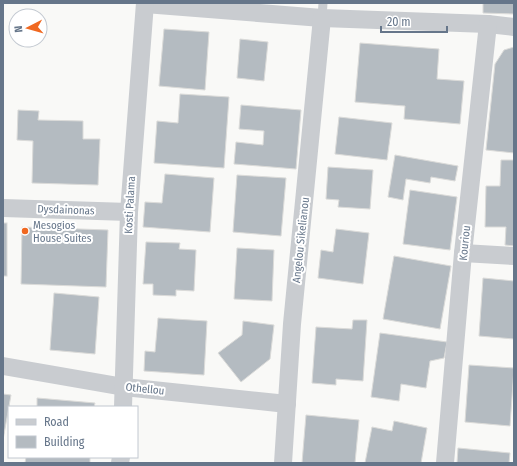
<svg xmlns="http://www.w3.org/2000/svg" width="517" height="466" font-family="'Fira Sans Condensed',sans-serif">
<rect width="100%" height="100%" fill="#f9f9f7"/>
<g fill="#b4bbc1" stroke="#dbdbd9">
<polygon points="483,3 514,3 514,14 483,13"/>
<polygon points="164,29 209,32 205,90 159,86"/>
<polygon points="240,39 268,42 264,81 237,78"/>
<polygon points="360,43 439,49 437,79 464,81 460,124 404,119 405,106 355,102"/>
<polygon points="514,47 514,153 486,150 495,64 504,50"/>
<polygon points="180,94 229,97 224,168 154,163 157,121 178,123"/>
<polygon points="241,105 301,110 296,169 234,164 236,142 263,145 264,131 239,129"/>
<polygon points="18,110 39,111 38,120 83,121 83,139 100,139 98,185 32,183 33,141 17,140"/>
<polygon points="339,117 392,123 387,160 335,154"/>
<polygon points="395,155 458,166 455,181 431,177 430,183 406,179 403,200 388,197"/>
<polygon points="501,160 514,160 514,246 505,245 506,227 485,227 486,186 500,186"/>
<polygon points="328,167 373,170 370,209 338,207 339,200 326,199"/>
<polygon points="165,174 214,178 210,232 143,227 145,202 162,203"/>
<polygon points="237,175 286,178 281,236 233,232"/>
<polygon points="410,190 457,197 450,250 403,244"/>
<rect x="3" y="223" width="4" height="53"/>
<polygon points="22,227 108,230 106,287 21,284"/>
<polygon points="336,229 369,233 363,284 318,278 321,250 333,252"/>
<polygon points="146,242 180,243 179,249 196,250 194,291 176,290 176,296 153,295 153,284 143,284"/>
<polygon points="237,248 274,250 272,301 234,299"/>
<polygon points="394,256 451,266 440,329 383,319"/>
<polygon points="483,278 514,281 514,339 479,336"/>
<polygon points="54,293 99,297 95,354 50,350"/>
<polygon points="158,318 207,321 204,375 144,371 145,351 155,352"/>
<polygon points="353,320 367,320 363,381 336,379 336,385 312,383 316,327 352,329"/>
<polygon points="243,321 274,325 270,359 241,382 218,353 242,335"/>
<polygon points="380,333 447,342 444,358 430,361 426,388 401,384 399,401 371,397"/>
<polygon points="469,365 514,368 510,426 465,422"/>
<polygon points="3,394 11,395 3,440"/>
<polygon points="37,398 95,403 94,407 37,407"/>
<polygon points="306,415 359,420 355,463 302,463"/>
<polygon points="394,421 427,428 421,463 365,463 372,427 392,431"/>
<polygon points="458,448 510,453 509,463 457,463"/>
<polygon points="26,457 90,457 90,463 25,463"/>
</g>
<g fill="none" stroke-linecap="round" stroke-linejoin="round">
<polyline stroke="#c9ccd0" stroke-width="9" points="322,18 323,3"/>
<g stroke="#c9ccd0" stroke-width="18">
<polyline points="145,4 322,18 488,24 514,27"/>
<polyline points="3,208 129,212"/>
<polyline points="463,253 514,256"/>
<polyline points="3,366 124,387 287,404"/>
<polyline points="123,407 129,212 145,3"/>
<polyline points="120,463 121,457"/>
<polyline points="283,463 292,324 322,18"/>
<polyline points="445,463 463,253 488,24"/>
</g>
</g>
<circle fill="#f06820" stroke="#fff" stroke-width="1.5" cx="25" cy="231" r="4"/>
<g text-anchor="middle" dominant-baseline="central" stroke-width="4" stroke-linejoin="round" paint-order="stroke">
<g font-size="11" fill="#66768a" stroke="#fff">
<text transform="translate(130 205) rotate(-87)">Kosti Palama</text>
<text transform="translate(66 210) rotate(2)">Dysdainonas</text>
<text transform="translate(301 240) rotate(-84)">Angelou Sikelianou</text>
<text transform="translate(465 243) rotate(-84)">Kouriou</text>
<text transform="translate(145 389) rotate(6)">Othellou</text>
</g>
<g font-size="11" fill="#66768a" stroke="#fff" text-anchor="start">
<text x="33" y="225">Mesogios<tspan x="33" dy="13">House Suites</tspan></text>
</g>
</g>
<rect width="517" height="466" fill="none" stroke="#66768a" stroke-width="8"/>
<rect x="8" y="406" width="130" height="52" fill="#ffffff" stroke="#c2c8d0"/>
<rect x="16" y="419" width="20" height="6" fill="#c9ccd0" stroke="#c2c8d0"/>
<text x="44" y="426" font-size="12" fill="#66768a">Road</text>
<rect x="16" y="436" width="20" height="12" fill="#b4bbc1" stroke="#c2c8d0"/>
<text x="44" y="446" font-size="12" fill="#66768a">Building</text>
<g transform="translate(28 28) rotate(264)"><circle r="19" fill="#ffffff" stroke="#c2c8d0"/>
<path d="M0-3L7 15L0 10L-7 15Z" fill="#f06820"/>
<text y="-6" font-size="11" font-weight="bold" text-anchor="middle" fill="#66768a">N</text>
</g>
<path d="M381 26v6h66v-6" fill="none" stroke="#66768a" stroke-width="2"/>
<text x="387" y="26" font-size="12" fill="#66768a" stroke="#ffffff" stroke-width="3" paint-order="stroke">20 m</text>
</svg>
